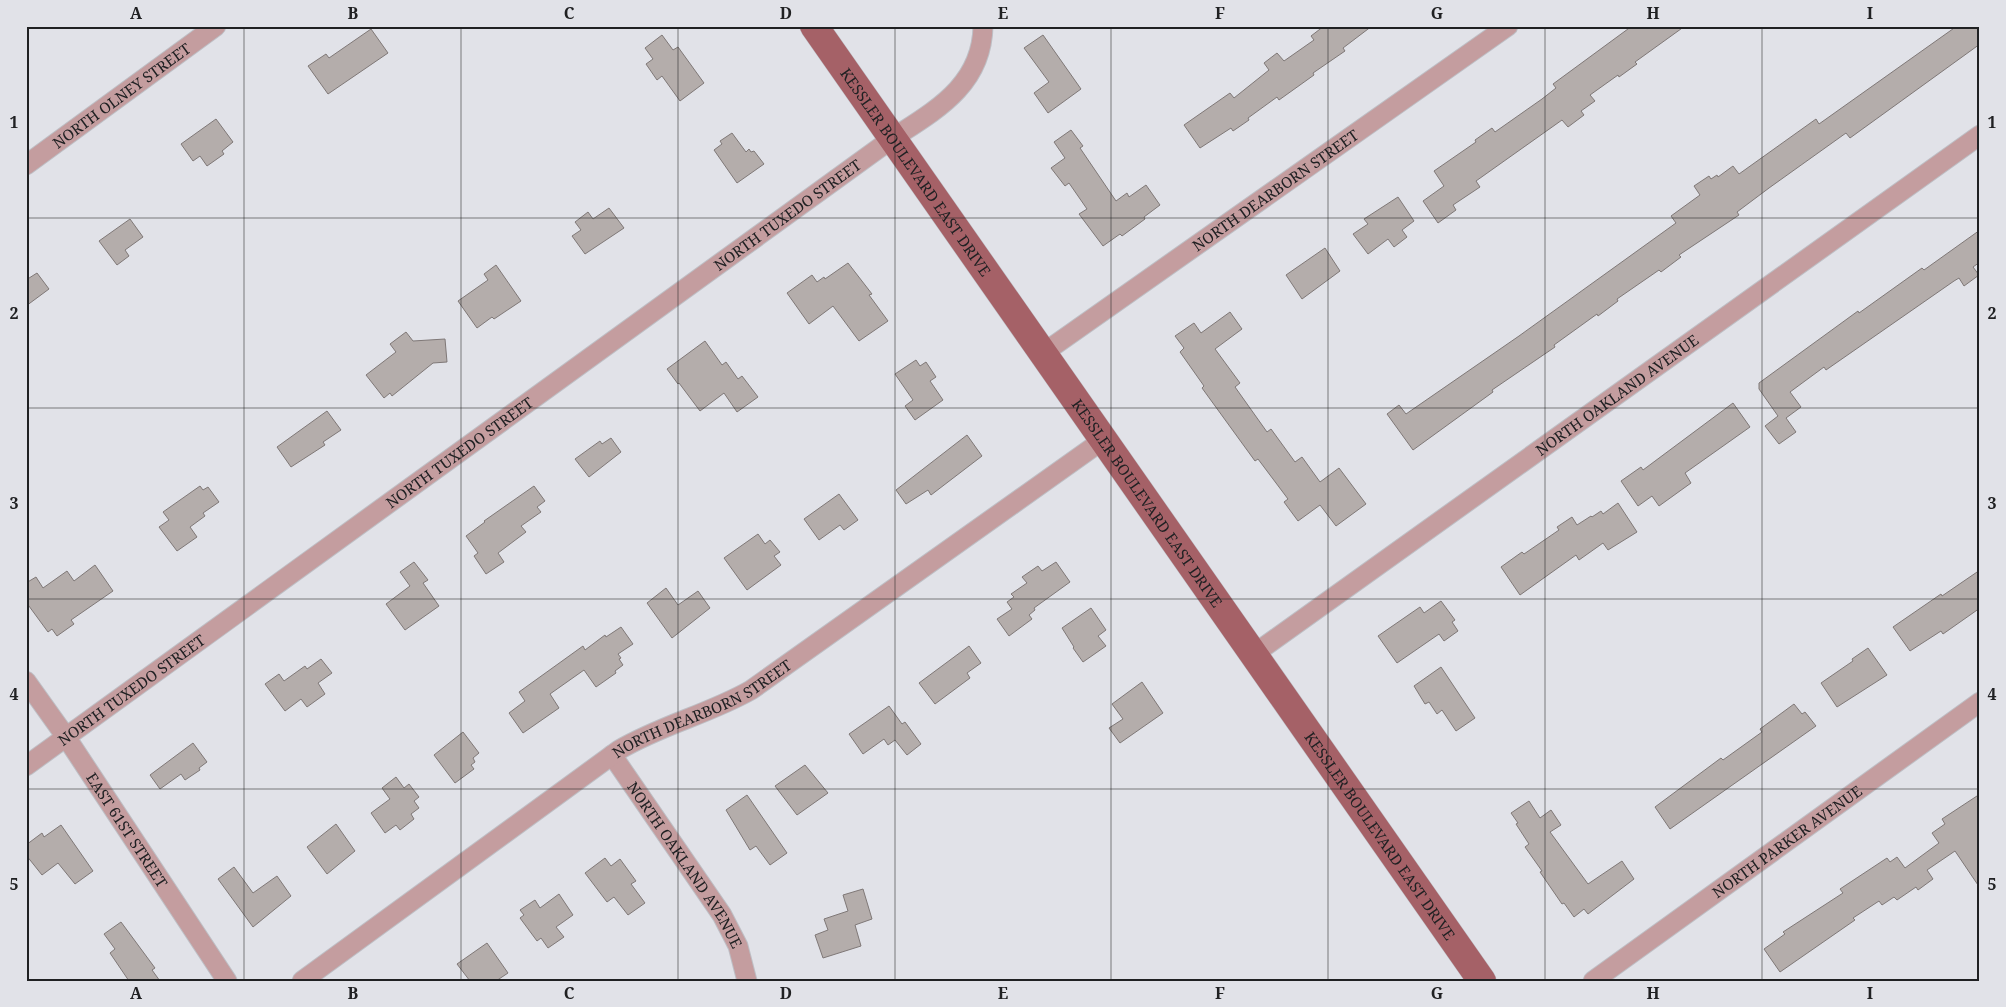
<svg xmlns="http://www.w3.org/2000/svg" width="2006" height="1007" font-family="'Noto Serif',serif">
<rect width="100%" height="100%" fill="#e1e2e8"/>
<g fill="#b4adab" stroke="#7f7877">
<polygon points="1324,26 1372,26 1343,48 1345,51 1313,73 1314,75 1279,100 1277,97 1248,118 1249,120 1233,131 1231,128 1200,148 1184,125 1230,93 1234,98 1269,70 1264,63 1277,53 1284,61 1314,40 1311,36"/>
<polygon points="1632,26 1685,26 1635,62 1637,64 1619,77 1618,75 1590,95 1595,101 1581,111 1584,115 1568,127 1562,120 1476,181 1480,187 1453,205 1456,210 1438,223 1423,201 1444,186 1434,171 1476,142 1475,140 1492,128 1495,132 1542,99 1556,88 1553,84"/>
<polygon points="1957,26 1980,26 1980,44 1850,138 1846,133 1769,188 1737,212 1739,215 1679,255 1681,257 1661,272 1659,270 1617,299 1618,301 1598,316 1597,314 1554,345 1555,347 1492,390 1493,392 1413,450 1387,414 1399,405 1406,414 1519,336 1676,223 1671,216 1700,195 1694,186 1709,176 1711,179 1717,175 1718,177 1733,166 1739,174 1816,119 1819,124"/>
<polygon points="371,29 388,53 328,94 308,66 326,54 329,58"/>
<polygon points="662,35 673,50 678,47 704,83 680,101 662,76 657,80 646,64 653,59 645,48"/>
<polygon points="1043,35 1081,89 1048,113 1034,93 1049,82 1024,48"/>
<polygon points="216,119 233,142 222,151 224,154 207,166 200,156 193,161 181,144"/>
<polygon points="1071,130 1083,146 1080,148 1116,201 1127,193 1129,197 1146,185 1160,205 1144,217 1145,219 1122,236 1120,234 1103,246 1079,214 1087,209 1069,183 1065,186 1051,168 1065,158 1054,142"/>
<polygon points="732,133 746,152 749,149 751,152 754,151 764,164 737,183 714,150 722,144 720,141"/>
<polygon points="1398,197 1414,221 1402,230 1407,237 1394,247 1388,239 1368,254 1353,234 1368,224 1364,219"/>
<polygon points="609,208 624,228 585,254 572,236 581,230 575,222 588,212 593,219"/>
<polygon points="130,219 143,237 125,250 129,256 117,265 99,241"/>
<polygon points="1980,230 1980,262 1973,267 1979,275 1964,286 1959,278 1954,281 1826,370 1824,367 1790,392 1801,407 1786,418 1796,432 1779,444 1765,426 1778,416 1759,389 1759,383 1858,311 1859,313 1922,268 1924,270"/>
<polygon points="1325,248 1340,271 1302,299 1286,275"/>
<polygon points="848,263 872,294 869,295 888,321 859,341 833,306 809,324 787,293 812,275 817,282 824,277 825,279"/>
<polygon points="496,265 521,301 494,319 492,317 477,328 458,301 488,280 484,274"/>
<polygon points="37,273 49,289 26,306 26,280"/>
<polygon points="1230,312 1242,329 1215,349 1240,383 1235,387 1267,432 1271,429 1295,462 1302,457 1320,482 1339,468 1366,504 1336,526 1320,505 1298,521 1284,502 1288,499 1258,459 1255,461 1239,439 1202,388 1204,386 1180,352 1184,348 1175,336 1194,323 1201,333"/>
<polygon points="406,332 413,341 445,339 447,362 433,363 392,396 390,393 384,398 366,375 396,352 390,344"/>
<polygon points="705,341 722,365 726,362 738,379 742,376 758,397 737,412 724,393 700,411 679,383 678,384 667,369"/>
<polygon points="916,360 920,366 926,362 936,377 930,381 943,400 915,420 905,406 913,400 895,374"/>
<polygon points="1733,403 1750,427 1685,473 1691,483 1659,506 1652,496 1638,506 1621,481 1641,467 1643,470"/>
<polygon points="327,411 341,430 323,442 325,445 291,467 277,447"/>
<polygon points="967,435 982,456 931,495 928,490 906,504 896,490"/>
<polygon points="611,438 621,452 589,477 575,459 600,441 602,444"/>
<polygon points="200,486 203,490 208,487 219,502 203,513 205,516 190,527 197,537 177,551 159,527 169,520 163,512"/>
<polygon points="534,486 545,501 537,507 541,512 521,526 526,532 498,553 504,562 486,574 474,556 478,553 466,536 485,522 484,521"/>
<polygon points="839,494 858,520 844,530 840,525 819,540 804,519"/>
<polygon points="1618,503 1637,532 1608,550 1603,543 1579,560 1576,555 1520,595 1501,567 1522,552 1524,554 1559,530 1557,527 1572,517 1577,525 1591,516 1592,517 1601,511 1603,514"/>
<polygon points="758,534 765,544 770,540 780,552 774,556 781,565 747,590 724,558"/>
<polygon points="414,562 428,580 423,583 439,606 405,630 386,604 410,586 400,572"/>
<polygon points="1056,562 1070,582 1034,608 1035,610 1029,615 1032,619 1009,636 997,619 1012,609 1007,602 1014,597 1011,594 1027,583 1022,577 1038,566 1042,571"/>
<polygon points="95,565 113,591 71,620 74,624 57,636 52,629 48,632 26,602 26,583 36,577 43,588 67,571 74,581"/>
<polygon points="1980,570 1980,608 1943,634 1941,631 1910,651 1893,627 1941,594 1942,596"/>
<polygon points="666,588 678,605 698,591 710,608 672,638 647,603"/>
<polygon points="1441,601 1455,620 1452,622 1458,631 1444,641 1439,634 1397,663 1378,636 1420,607 1424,613"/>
<polygon points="1091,608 1106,630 1098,636 1106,646 1083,662 1073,648 1074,647 1062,628"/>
<polygon points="621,627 633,644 618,654 621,658 619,659 623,665 615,671 616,673 596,687 584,670 550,694 559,708 523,733 509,713 525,701 519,692 583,646 585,650 605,635 606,637"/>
<polygon points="969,646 981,663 967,673 970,678 935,704 919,683"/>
<polygon points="1868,648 1887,675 1837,707 1821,683 1853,661 1852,659"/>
<polygon points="321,659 332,673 318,683 325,694 307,707 301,699 285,711 265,684 279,674 284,681 305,666 307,669"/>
<polygon points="1441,667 1475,718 1456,731 1442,710 1437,714 1429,702 1425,704 1414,686"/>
<polygon points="1142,682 1163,713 1120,743 1109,728 1123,719 1112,704"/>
<polygon points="1794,704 1802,714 1805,712 1816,726 1670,829 1655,807 1721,758 1723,760 1762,732 1760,729"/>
<polygon points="889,706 902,724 905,722 921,744 907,755 895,740 888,745 884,739 863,754 849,734"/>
<polygon points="463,732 479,753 473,758 475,762 471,765 474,769 455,783 434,755"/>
<polygon points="193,743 207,762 199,768 200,770 185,780 181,774 160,789 150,775"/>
<polygon points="805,765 828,793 797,815 775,786"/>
<polygon points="396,777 404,788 409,784 419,797 414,801 419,808 411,814 414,819 400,830 396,825 385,833 371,813 390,799 382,788"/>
<polygon points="1980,794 1980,888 1955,851 1927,870 1933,879 1918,890 1916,887 1897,900 1894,897 1882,905 1879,901 1853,918 1855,920 1780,972 1764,949 1785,934 1783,932 1843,893 1840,889 1887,858 1890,862 1897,857 1905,868 1939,843 1932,833 1945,824 1942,819"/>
<polygon points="747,795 787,853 770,865 756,846 750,850 726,810"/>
<polygon points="1529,801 1540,818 1551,810 1561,825 1550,832 1588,884 1622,861 1634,879 1588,914 1584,909 1574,917 1564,903 1562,904 1540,872 1542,871 1525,847 1529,844 1516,824 1518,823 1511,813"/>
<polygon points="336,824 355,851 327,874 307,847"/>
<polygon points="61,825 93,871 75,884 58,863 42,875 26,855 26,845 42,833 44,837"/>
<polygon points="605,858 611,866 620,859 636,881 631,884 645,903 628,915 614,897 607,902 585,873"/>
<polygon points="234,867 253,893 277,876 291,896 253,927 218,879"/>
<polygon points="863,889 872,919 855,925 861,946 823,958 815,935 828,930 824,919 848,911 843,895"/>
<polygon points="559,894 573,915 556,927 564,937 548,948 541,938 537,941 520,918 524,915 520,910 535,900 540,908"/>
<polygon points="121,922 155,968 152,970 160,981 129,981 110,953 115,949 104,934"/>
<polygon points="487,943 508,973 496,981 470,981 457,964"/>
</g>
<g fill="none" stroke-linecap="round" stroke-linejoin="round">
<defs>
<g id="minor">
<path id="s1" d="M26,165l190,-139"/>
<path id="s2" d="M1042,354l466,-328"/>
<path id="s3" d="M1254,654l726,-519"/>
<path id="s4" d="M26,681l40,56 161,244"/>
<path id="s5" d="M612,755l110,160 16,31 9,35"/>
<path id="s6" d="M26,766l867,-628c43,-28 89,-53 90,-112"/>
<path id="s7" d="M302,981l317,-231c42,-25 90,-36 132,-60l352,-250"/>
<path id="s8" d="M1593,981l387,-279"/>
</g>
<g id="primary">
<path id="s9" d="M814,26l668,955"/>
</g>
</defs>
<use href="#minor" stroke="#bebfc5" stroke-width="21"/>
<use href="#primary" stroke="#bebfc5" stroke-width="29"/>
<use href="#minor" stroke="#c49d9f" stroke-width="19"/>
<use href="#primary" stroke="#a56167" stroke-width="28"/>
</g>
<path fill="none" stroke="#202123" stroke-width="1" stroke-opacity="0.55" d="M244,26v955M461,26v955M678,26v955M895,26v955M1111,26v955M1328,26v955M1545,26v955M1762,26v955M26,218h1954M26,408h1954M26,599h1954M26,789h1954"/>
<g text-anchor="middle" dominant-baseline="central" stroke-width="4" stroke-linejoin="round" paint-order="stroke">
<g font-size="15" fill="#202123" stroke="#e1e2e8">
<text stroke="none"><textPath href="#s1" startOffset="118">NORTH OLNEY STREET</textPath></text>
<text stroke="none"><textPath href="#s9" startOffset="178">KESSLER BOULEVARD EAST DRIVE</textPath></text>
<text stroke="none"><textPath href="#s2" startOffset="285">NORTH DEARBORN STREET</textPath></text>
<text stroke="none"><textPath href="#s6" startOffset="940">NORTH TUXEDO STREET</textPath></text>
<text stroke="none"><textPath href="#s3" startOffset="446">NORTH OAKLAND AVENUE</textPath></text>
<text stroke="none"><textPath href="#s6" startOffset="535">NORTH TUXEDO STREET</textPath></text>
<text stroke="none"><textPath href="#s9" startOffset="582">KESSLER BOULEVARD EAST DRIVE</textPath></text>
<text stroke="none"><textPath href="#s6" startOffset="130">NORTH TUXEDO STREET</textPath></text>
<text stroke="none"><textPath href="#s7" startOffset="485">NORTH DEARBORN STREET</textPath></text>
<text stroke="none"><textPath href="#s4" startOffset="180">EAST 61ST STREET</textPath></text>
<text stroke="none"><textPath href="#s9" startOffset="988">KESSLER BOULEVARD EAST DRIVE</textPath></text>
<text stroke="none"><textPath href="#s8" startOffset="239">NORTH PARKER AVENUE</textPath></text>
<text stroke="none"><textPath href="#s5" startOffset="132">NORTH OAKLAND AVENUE</textPath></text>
</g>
</g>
<rect width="2006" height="1007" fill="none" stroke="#e1e2e8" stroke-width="55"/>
<rect x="28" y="28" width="1950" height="952" fill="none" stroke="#202123" stroke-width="2"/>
<g font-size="16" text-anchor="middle" font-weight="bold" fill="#202123">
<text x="136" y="19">A</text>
<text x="353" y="19">B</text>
<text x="569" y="19">C</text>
<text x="786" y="19">D</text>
<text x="1003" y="19">E</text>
<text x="1220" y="19">F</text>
<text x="1437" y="19">G</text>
<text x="1653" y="19">H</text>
<text x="1870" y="19">I</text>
<text x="14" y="128">1</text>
<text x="1992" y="128">1</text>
<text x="14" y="319">2</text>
<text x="1992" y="319">2</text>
<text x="14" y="509">3</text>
<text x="1992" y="509">3</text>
<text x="14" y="700">4</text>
<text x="1992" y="700">4</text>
<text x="14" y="890">5</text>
<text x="1992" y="890">5</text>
<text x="136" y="999">A</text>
<text x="353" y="999">B</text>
<text x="569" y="999">C</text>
<text x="786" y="999">D</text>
<text x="1003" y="999">E</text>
<text x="1220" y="999">F</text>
<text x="1437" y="999">G</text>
<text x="1653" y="999">H</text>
<text x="1870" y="999">I</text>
</g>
</svg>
